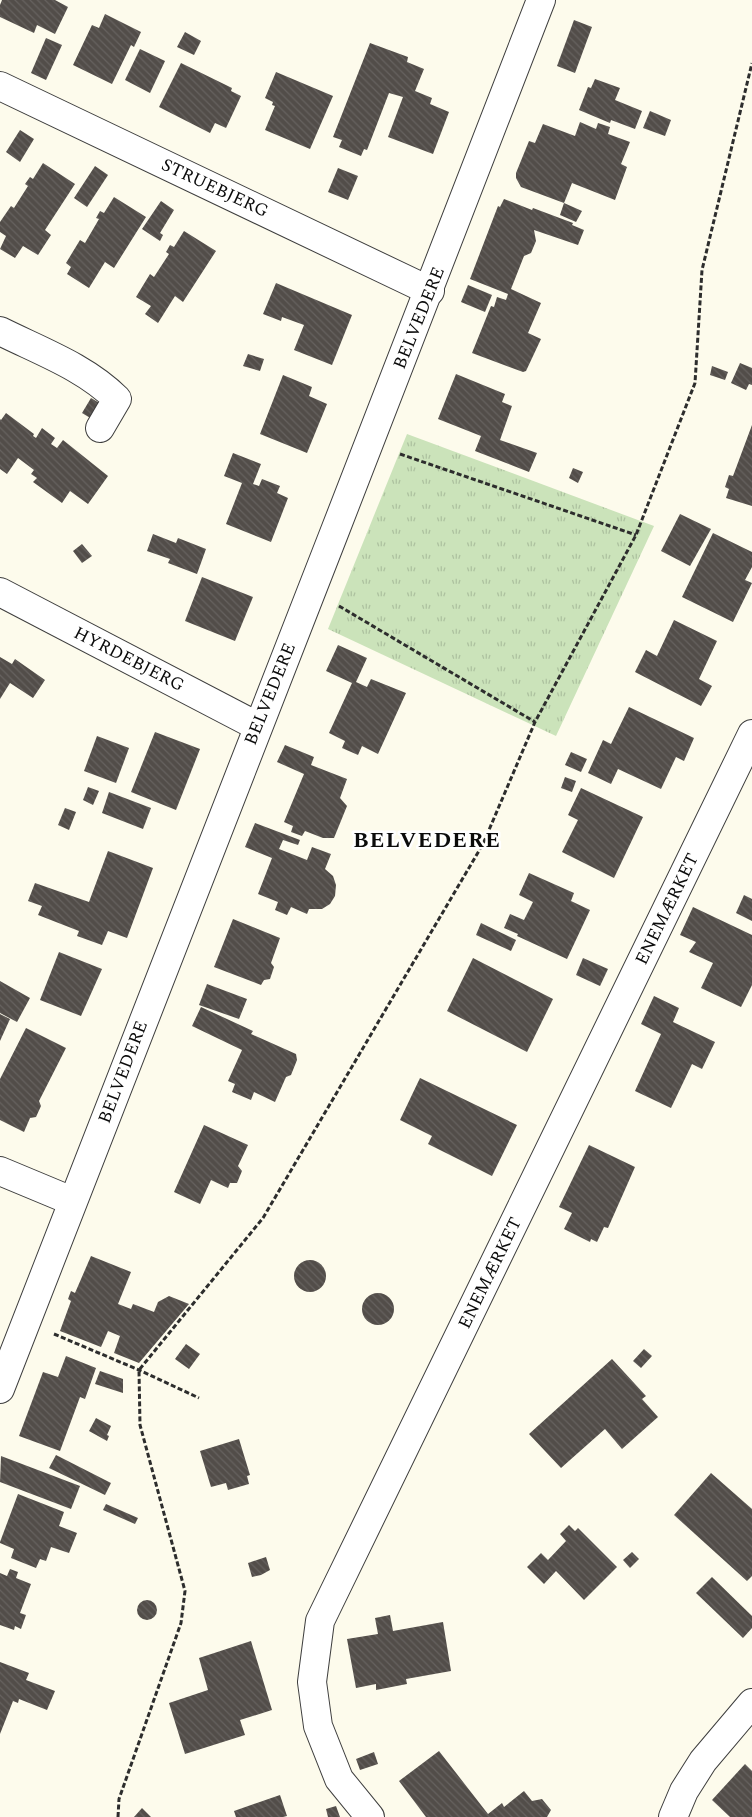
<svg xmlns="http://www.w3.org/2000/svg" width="752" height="1817" font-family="Spectral,serif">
<defs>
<pattern id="park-tufts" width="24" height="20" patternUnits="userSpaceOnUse" patternTransform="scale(1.25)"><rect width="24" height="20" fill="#cbe3ba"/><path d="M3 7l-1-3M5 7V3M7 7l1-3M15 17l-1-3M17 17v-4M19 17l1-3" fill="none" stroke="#adc19f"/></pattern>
<pattern id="building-back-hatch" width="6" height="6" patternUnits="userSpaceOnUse" patternTransform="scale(1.25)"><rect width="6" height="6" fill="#524d49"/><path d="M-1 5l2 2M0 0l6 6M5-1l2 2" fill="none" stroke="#66625f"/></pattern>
</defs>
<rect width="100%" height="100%" fill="#fdfbec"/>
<polygon fill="url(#park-tufts)" points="407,434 654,526 556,736 328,629"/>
<g fill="url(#building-back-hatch)">
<polygon points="2,0 55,0 68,7 55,34 37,25 34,33 0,17 0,5"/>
<polygon points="105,14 141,32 134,47 131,45 112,84 73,65 92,25 99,28"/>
<polygon points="574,20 592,27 575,73 557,66"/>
<polygon points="185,32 201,41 194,55 177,47"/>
<polygon points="46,38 62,45 46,80 31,73"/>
<polygon points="370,43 408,57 407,62 424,69 415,91 432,98 430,104 449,112 433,154 388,137 403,97 389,93 367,150 364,149 361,156 339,147 342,140 333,137"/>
<polygon points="140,49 165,61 150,93 125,80"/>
<polygon points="181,63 232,88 231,91 241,96 226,128 215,123 210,133 159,107"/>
<polygon points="276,72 333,96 310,149 265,130 275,106 272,105 273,102 265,98"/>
<polygon points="595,79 620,88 615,100 642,111 635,129 611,120 610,123 579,110 588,87 591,88"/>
<polygon points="650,111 671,120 665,136 643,128"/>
<polygon points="580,122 596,129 598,123 610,127 608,134 630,142 621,164 627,167 615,200 572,183 564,203 521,187 516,178 516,173 529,141 535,143 543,124 575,136"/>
<polygon points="20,130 34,139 20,162 6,152"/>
<polygon points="43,163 75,184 45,230 51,235 38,255 23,246 15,258 0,249 6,236 0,232 0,222 11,206 14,208 28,186 25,184 30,177 33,179"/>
<polygon points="95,166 108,175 87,207 74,198"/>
<polygon points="338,168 358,176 348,200 328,192"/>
<polygon points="114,197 146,217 114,268 105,262 89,288 67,274 71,267 66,263 80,240 85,243 99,219 96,218 100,211 104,213"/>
<polygon points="504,199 532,210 533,208 573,223 572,225 584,230 578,245 534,230 536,241 531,253 524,256 511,289 541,303 528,333 541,339 526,371 523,372 472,353 491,306 494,307 497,297 506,300 508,294 470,279 498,206 500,207"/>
<polygon points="161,201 174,210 160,233 163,235 160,241 142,229"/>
<polygon points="564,203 582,211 576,222 560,215"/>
<polygon points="184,231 216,251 183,302 175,296 158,323 145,314 151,306 136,297 150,274 154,277 169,254 166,252 170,245 174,247"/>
<polygon points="276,283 352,315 332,365 294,350 304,325 282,317 281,321 263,314"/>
<polygon points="468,285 492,295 485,312 461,302"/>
<polygon points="248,354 264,359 260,371 243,366"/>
<polygon points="740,363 752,368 752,385 749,384 746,390 731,383"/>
<polygon points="712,366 728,372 725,380 710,375"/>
<polygon points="456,374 505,394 502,402 512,406 500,440 537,453 529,472 475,451 481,436 438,419"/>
<polygon points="283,375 312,387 309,396 327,404 307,453 260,434"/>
<polygon points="91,398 101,404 92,419 82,413"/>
<polygon points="6,413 34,434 33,436 36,438 42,428 55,438 51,444 57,448 63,440 108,476 88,504 70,491 62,503 33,482 37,478 31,474 34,470 18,458 7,474 0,469 0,419 1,420"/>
<polygon points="752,425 752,506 726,498 729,489 725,487 729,475 733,476"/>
<polygon points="233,453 261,464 253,484 259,486 262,479 280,486 277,493 288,498 271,542 226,524 242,483 224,476"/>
<polygon points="573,468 583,472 578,483 569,478"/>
<polygon points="680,514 711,529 690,566 661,551"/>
<polygon points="713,533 752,552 752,567 745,580 752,583 733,622 682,597"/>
<polygon points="153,534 176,543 178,538 206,549 197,574 168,563 170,559 147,551"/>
<polygon points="82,544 92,556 82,563 73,551"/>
<polygon points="202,577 253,597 235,641 185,621"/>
<polygon points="674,620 717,641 699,679 712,686 701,706 635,672 646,650 657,656"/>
<polygon points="338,645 367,658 356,682 367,687 371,679 406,693 378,754 362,746 358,755 342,748 345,741 329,733 352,683 326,671"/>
<polygon points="0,657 12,664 15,659 45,680 33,698 10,683 0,699"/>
<polygon points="629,707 694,738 684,761 676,757 661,789 618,769 611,784 588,773 603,740 611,744"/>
<polygon points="155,732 200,749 176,810 131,792"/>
<polygon points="97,736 129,748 116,783 84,771"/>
<polygon points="285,745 314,757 311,765 347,779 340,798 347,806 334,838 323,838 305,831 302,836 291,832 293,826 284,822 304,774 277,762"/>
<polygon points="571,752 587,759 581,772 565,765"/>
<polygon points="565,777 576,781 572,792 561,788"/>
<polygon points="88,787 99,791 93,805 83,800"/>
<polygon points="581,788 643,817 614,878 562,852 578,820 568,815"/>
<polygon points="109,792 151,808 143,829 102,813"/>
<polygon points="65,808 76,812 69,830 58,825"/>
<polygon points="255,823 300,840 298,845 283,840 279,849 307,860 312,847 331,854 325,869 333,876 336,885 335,896 330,904 322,909 309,909 307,914 291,907 287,915 275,910 278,902 258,894 272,858 245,847"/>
<polygon points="108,851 153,868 127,938 108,931 102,945 77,936 79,931 38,915 42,906 28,901 35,883 89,902"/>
<polygon points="529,873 574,893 571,901 590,910 567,959 517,936 518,934 504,928 510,914 524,920 533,902 519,895"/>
<polygon points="744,895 752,899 752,921 736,913"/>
<polygon points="693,907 752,935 752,985 741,1007 701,988 713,963 689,952 696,942 680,935"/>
<polygon points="233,919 280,938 271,963 274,967 270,979 264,980 261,985 214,967"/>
<polygon points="481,923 516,940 511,951 476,935"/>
<polygon points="59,952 102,969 81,1016 40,1000"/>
<polygon points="473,958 553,999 527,1052 447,1011"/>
<polygon points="583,958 608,969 600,986 576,975"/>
<polygon points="0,981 30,998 17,1022 0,1013"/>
<polygon points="207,984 247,999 239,1019 199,1005"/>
<polygon points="654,996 679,1008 673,1022 715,1042 702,1069 692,1064 671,1108 635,1091 661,1034 641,1024"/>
<polygon points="201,1007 253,1031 251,1034 296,1054 297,1060 291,1075 286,1077 275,1102 254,1092 251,1100 232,1092 235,1084 228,1081 242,1050 192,1026"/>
<polygon points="0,1014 10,1019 0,1041"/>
<polygon points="26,1028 66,1048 39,1101 41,1106 36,1117 30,1118 24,1132 0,1120 0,1079"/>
<polygon points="420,1078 517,1125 492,1176 428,1144 432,1136 400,1120"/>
<polygon points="204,1125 248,1145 238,1166 242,1171 237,1183 230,1183 228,1188 211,1180 200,1204 174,1192"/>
<polygon points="589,1145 635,1167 608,1228 604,1227 597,1242 591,1239 590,1242 564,1229 572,1213 559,1207"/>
<polygon points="91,1256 131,1272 118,1304 131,1309 133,1304 154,1312 158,1302 169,1296 189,1304 139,1363 114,1353 120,1336 108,1331 101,1347 60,1331 71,1301 68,1299 71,1291 75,1293"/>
<circle cx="310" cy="1276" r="16"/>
<circle cx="378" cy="1309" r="16"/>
<polygon points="186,1344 200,1354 189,1369 175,1359"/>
<polygon points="644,1349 652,1356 641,1368 633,1361"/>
<polygon points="66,1356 96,1368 85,1399 80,1397 60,1451 19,1436 43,1372 58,1377"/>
<polygon points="612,1359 646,1396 642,1399 658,1417 622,1449 605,1429 561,1468 529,1434"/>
<polygon points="100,1371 123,1379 123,1393 95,1384"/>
<polygon points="96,1418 111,1426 107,1435 109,1436 107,1441 89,1431"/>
<polygon points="239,1439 250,1475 247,1476 249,1484 228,1490 226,1483 211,1487 200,1451"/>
<polygon points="56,1455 111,1483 105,1495 49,1468"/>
<polygon points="1,1456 80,1486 71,1509 0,1482"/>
<polygon points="711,1473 752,1509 752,1576 747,1581 674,1515"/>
<polygon points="18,1494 64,1512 59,1526 77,1533 69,1553 51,1547 46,1561 40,1559 36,1568 11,1558 14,1549 0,1543 0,1542"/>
<polygon points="106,1504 138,1518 135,1524 103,1510"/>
<polygon points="569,1525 575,1531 578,1528 617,1567 584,1600 556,1571 544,1584 527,1567 541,1553 548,1560 566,1541 560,1534"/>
<polygon points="632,1552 639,1559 630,1568 623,1560"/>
<polygon points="266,1557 270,1570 261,1575 252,1577 248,1563"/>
<polygon points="10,1569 18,1572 16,1578 31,1584 20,1613 26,1615 21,1629 15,1626 14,1630 0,1625 0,1573 7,1576"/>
<polygon points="712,1577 752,1616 752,1628 743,1638 696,1593"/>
<circle cx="147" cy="1610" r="10"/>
<polygon points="390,1615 393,1631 443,1622 451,1671 406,1679 407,1684 376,1690 376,1684 356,1688 347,1639 378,1634 375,1618"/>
<polygon points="251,1641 272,1710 240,1720 245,1735 185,1754 169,1703 208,1690 199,1658"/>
<polygon points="0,1662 29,1673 26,1680 55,1691 47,1710 19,1699 18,1703 13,1701 0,1734"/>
<polygon points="439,1751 488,1814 502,1803 504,1807 524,1791 532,1801 542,1799 551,1810 547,1817 426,1817 399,1781"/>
<polygon points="374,1752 378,1764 360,1770 356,1759"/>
<polygon points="745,1764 752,1771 752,1817 730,1817 712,1800"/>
<polygon points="280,1795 287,1816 283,1817 236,1817 234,1811"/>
<polygon points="336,1806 340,1817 328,1817 326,1809"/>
<polygon points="142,1808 151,1817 134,1817"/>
</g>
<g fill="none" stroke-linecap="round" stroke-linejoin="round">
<defs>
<g id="minor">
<polyline points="0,86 430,291"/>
<path d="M0,331c40,20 85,36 117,68l-17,29"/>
<polyline points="0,592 257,726"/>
<polyline points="0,1171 72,1201"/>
<path d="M0,1389c179,-464 363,-925 541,-1389"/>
<polyline points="370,1817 339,1779 318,1726 312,1682 320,1621 752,734"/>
<polyline points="673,1817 684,1791 703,1761 752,1703"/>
</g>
</defs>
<use href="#minor" stroke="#3e3e3e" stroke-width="30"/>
<g stroke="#2d2d2d" stroke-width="3" stroke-dasharray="5 2.5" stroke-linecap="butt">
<polyline points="400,454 636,535"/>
<polyline points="339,606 535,722"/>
<polyline points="54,1334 139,1370 199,1398"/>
<polyline points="118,1817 119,1799 181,1623 185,1591 140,1425 139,1370 263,1218 483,844 535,722 636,535 695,383 702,270 752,63"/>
</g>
<use href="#minor" stroke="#fff" stroke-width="28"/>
</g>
<g text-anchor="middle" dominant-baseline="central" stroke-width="5" stroke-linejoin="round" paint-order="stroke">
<g font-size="18" fill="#0b0b0b" stroke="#fff">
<text transform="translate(215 188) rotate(25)">STRUEBJERG</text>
<text transform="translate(419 318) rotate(-68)">BELVEDERE</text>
<text transform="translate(129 659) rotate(27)">HYRDEBJERG</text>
<text transform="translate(270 694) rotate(-68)">BELVEDERE</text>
<text transform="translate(667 909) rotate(-64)">ENEMÆRKET</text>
<text transform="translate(123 1072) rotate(-69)">BELVEDERE</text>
<text transform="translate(490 1273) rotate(-64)">ENEMÆRKET</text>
</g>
<g font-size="22" font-weight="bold" letter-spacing="1" fill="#0b0b0b" stroke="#fff">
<text x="427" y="840">BELVEDERE</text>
</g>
</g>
</svg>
